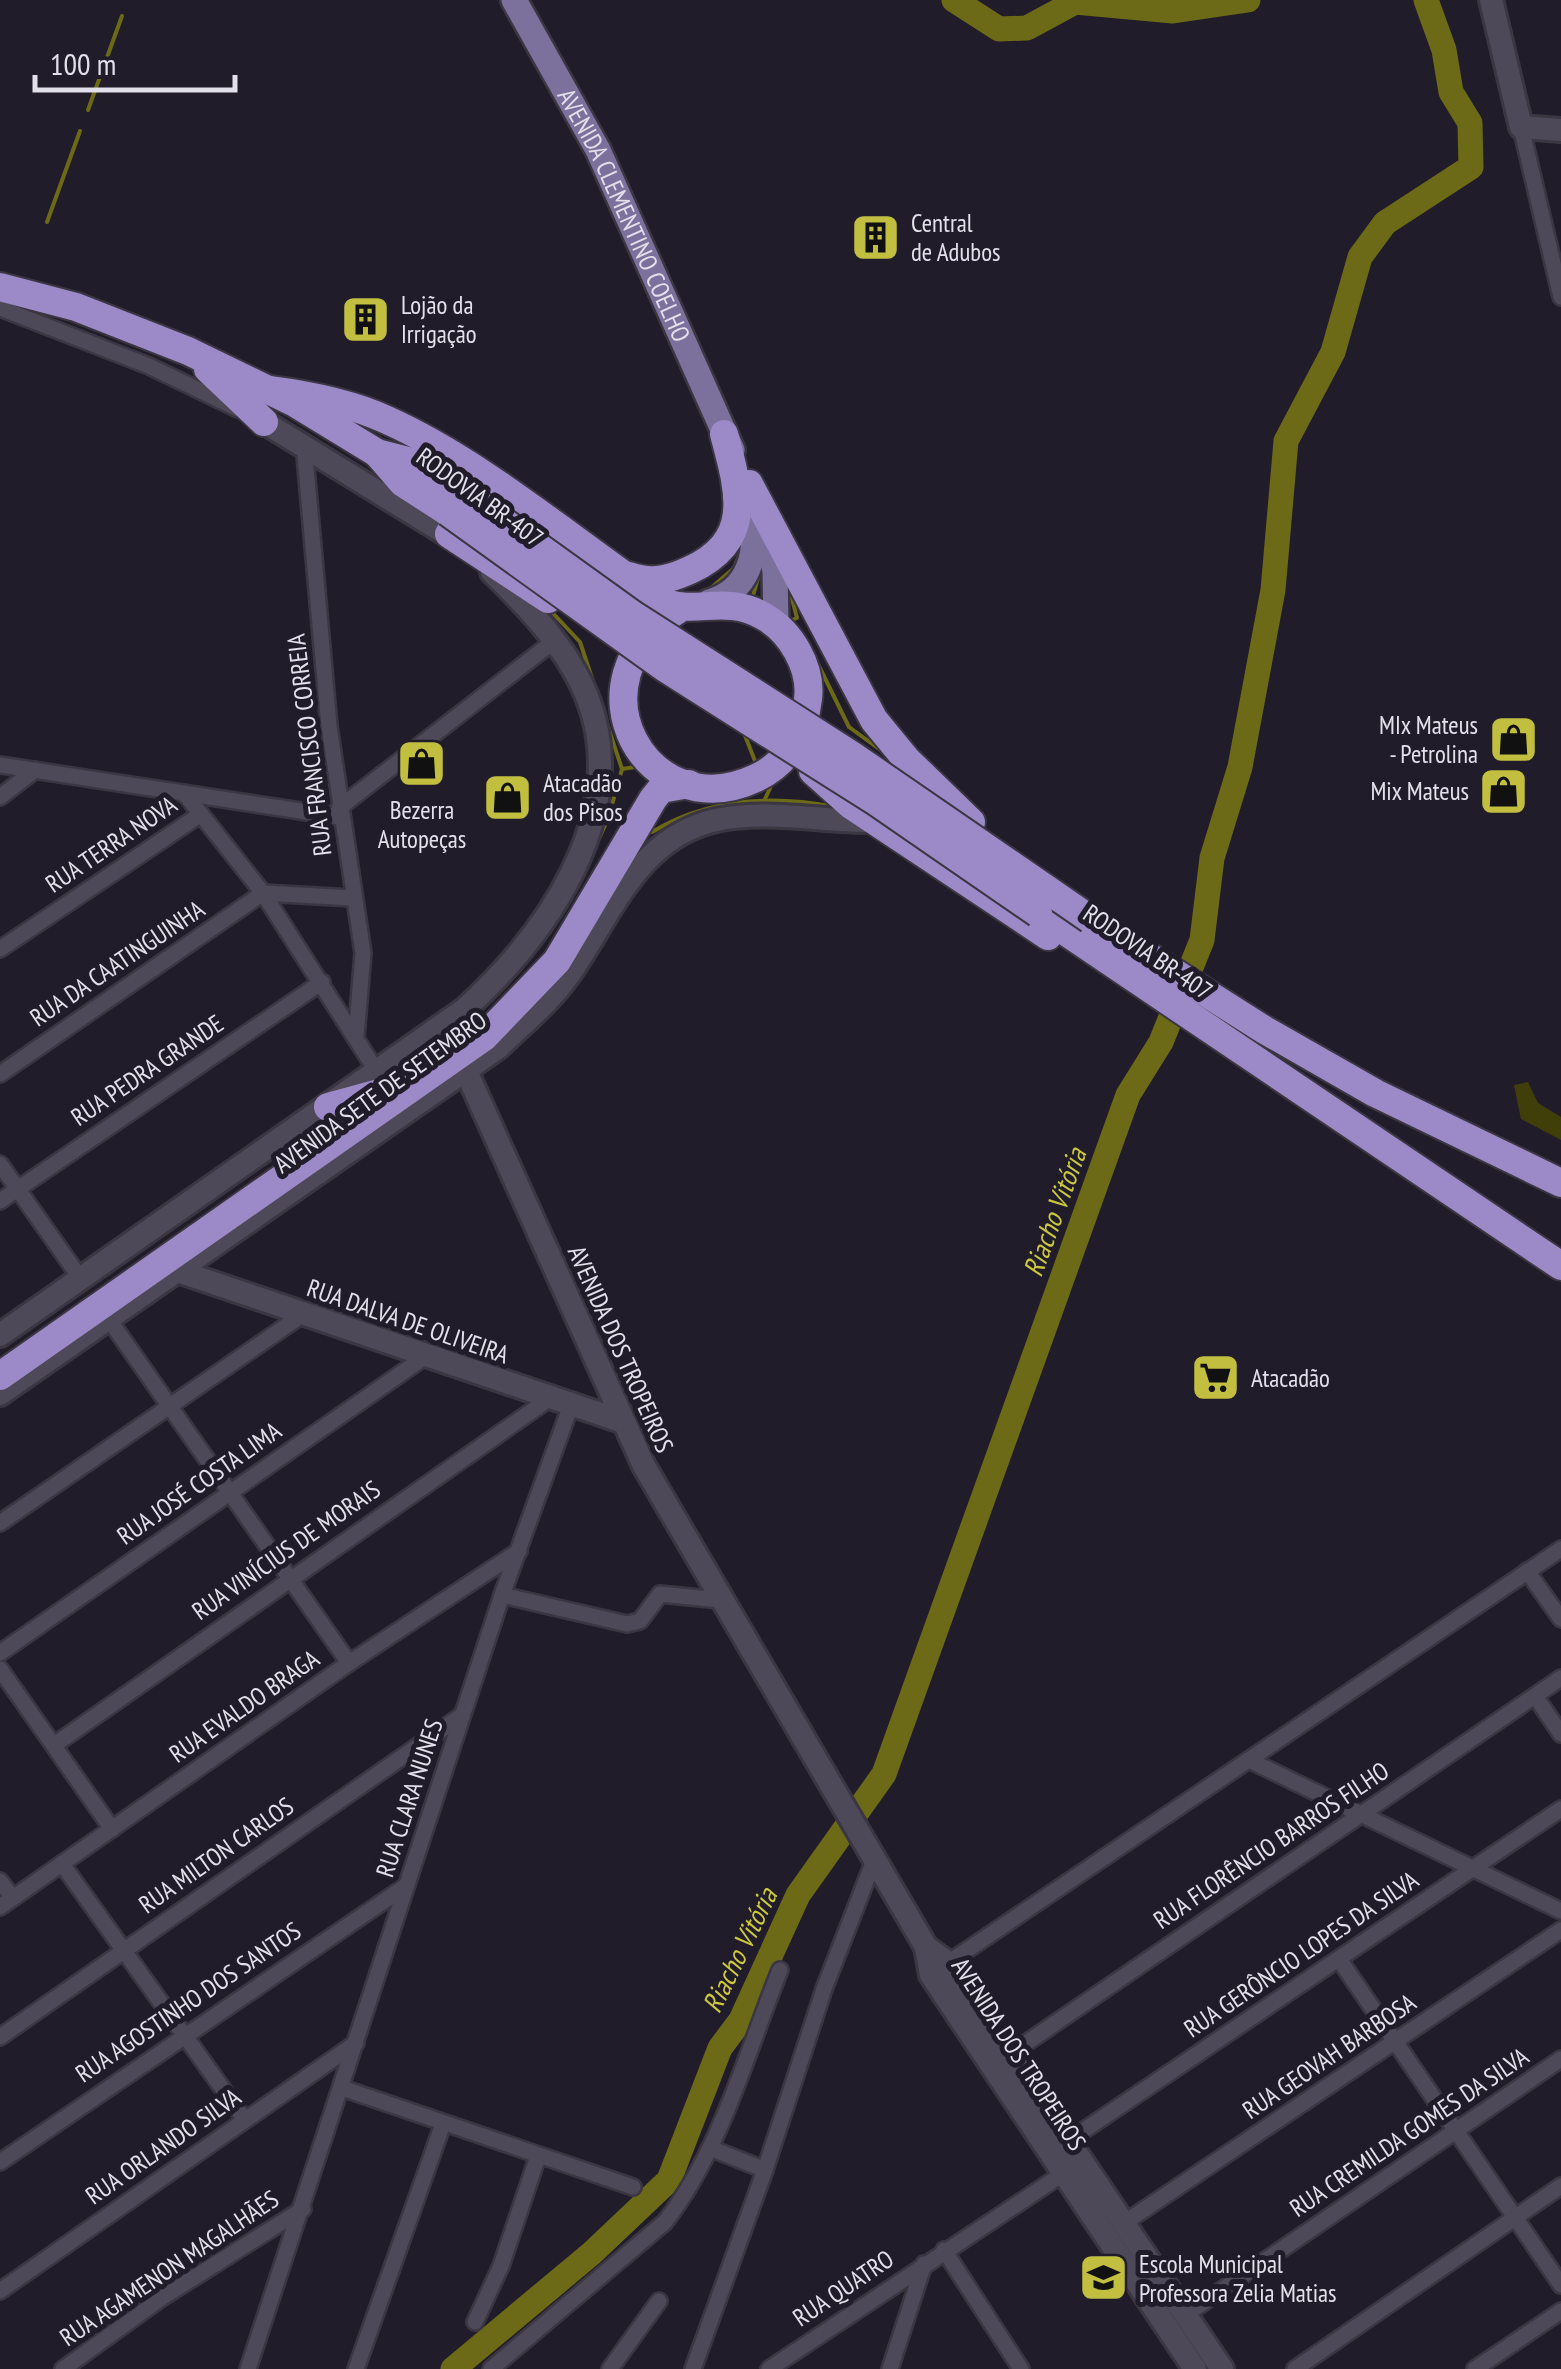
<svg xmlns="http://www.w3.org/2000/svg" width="1561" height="2369" font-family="'PT Sans Narrow',sans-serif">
<rect width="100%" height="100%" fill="#201c2a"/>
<polygon fill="#403f09" points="1528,1082 1538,1103 1561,1117 1561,1140 1521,1119 1514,1085"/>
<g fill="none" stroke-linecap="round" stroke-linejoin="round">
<g stroke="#6c6a16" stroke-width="4">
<polyline points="88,110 122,16"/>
<polyline points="47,222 80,131"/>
<polyline points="789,587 797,618 789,621"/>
<polyline points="711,588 734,568 741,550"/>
<polyline points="752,599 762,565"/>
<polyline points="549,609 580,642 622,769 608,819 585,869"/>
<polyline points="816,660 849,727 886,754"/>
<polyline points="744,733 755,761"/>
<polyline points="622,769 642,766"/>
<polyline points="764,801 772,784"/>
<path d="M652,832c56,-34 120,-37 183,-25"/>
</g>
<g stroke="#6c6a16" stroke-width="25">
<polyline points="954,0 999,29 1027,28 1075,2 1173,11 1248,0"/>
<polyline points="453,2369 592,2253 669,2180 720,2048 741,2020 798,1895 884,1774 1128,1095 1161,1042 1202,940 1212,858 1240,767 1273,590 1286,441 1333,352 1360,257 1385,223 1471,167 1470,123 1451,92 1444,50 1426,0"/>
</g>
<defs>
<g id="street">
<polyline points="1521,127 1561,297"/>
<polyline points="0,308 149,366 238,409"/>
<polyline points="304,445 329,726 363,953 356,1037"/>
<polyline points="0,765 340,817"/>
<polyline points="185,794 263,893 377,1072"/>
<polyline points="0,797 35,770"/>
<polyline points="339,808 554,641"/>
<polyline points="0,949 201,814"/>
<polyline points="0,1074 263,893 353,898"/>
<polyline points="0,1164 81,1279"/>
<polyline points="0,1201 322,982"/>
<polyline points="108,1318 349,1663"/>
<polyline points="0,1523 302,1315"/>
<polyline points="1527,1571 1561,1619"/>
<polyline points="502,1595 627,1624 640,1621 660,1594 720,1600"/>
<polyline points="0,1653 426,1356"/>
<polyline points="0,1669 112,1829"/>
<polyline points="1535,1696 1561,1734"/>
<polyline points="54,1745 549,1399"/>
<polyline points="1249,1760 1561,1911"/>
<polyline points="62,1864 245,2120"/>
<polyline points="0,1881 13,1898"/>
<polyline points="0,1907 349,1663 519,1551"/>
<polyline points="1339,1959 1561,2285"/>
<polyline points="942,1967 1561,1549"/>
<polyline points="0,2037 461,1716"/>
<polyline points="1010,2054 1561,1678"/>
<polyline points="342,2088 633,2187"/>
<polyline points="1068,2141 1561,1809"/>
<polyline points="710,2148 765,2170"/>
<polyline points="0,2162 406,1886"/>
<polyline points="1124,2223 1561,1930"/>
<polyline points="944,2250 1021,2369"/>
<polyline points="0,2291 356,2043"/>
<polyline points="1185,2315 1561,2059"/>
<polyline points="475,2322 501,2266 538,2156"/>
<polyline points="63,2369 163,2297 303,2209"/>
<polyline points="248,2369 502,1595 571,1405"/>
<polyline points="356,2369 443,2124"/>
<path d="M491,2369l174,-147c56,-72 81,-168 115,-252"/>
<polyline points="610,2369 659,2301"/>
<polyline points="693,2369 765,2170 824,1989 875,1858"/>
<polyline points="769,2369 1064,2173"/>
<polyline points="890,2369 924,2264"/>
<polyline points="1295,2369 1561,2186"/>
<polyline points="1475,2369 1561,2311"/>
</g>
<g id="secondary">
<polyline points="1491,0 1521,127 1561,130"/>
<polyline points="264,422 461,543"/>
<polyline points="466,1071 644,1466 926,1947 948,1963 1222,2369"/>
<polyline points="178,1271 621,1421"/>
<path d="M0,1335l465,-326c81,-74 167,-194 123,-310 -19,-49 -59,-91 -96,-127"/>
<path d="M0,1394l499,-347c23,-23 50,-44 69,-71 43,-60 68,-138 148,-156 52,-11 107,2 160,1"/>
<polyline points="926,1947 931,1975 1195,2369"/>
</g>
<g id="primary">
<path id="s1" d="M514,0l84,150 134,300"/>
<polyline points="765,528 775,571 776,625"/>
<path d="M709,602c40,-11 50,-49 42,-87"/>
</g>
<g id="highway">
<polyline points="0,287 76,307 188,351 295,403 377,453 416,463 462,492"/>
<polyline points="208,369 264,422"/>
<path d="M269,390c40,5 81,13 118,30 94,42 188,123 274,181 33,15 64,-7 102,15 28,15 49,52 45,83 -4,35 -20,64 -52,79 -108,51 -193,-96 -77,-169"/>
<polyline points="377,453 403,483 448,512"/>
<polyline points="749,484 874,720 906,759 971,822"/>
<polyline points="449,534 548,599"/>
<path d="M629,576c23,8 39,4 61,-6 65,-30 49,-79 34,-136"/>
<polyline points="813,771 851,805 1048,936"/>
<polyline points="1038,913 1561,1266"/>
<polyline points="1090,919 1263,1029 1375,1093 1561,1183"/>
<polyline points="328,1107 379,1093"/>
<polyline points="0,1376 484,1037 557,961 653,799 661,789 689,784"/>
</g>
</defs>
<use href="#street" stroke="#3a3642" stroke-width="20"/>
<use href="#secondary" stroke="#3a3642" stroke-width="28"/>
<use href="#primary" stroke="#3a3642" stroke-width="30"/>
<use href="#highway" stroke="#3a3642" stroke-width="32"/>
<use href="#street" stroke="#4d4959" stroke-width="15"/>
<use href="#secondary" stroke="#4d4959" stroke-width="22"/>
<use href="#primary" stroke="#7c709c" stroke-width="25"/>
<use href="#highway" stroke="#9c8ac8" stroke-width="28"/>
<defs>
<g id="highway-bridge">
<polyline points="462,492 633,615 853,756 1090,919"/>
<polyline points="448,512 665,668 877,802 1038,913"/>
</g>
</defs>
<use href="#highway-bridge" stroke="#3a3642" stroke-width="32" stroke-linecap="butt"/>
<use href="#highway-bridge" stroke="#9c8ac8" stroke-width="28"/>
</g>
<defs>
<symbol id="building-square" viewBox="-11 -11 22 22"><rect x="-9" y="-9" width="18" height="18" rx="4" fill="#c1be40" stroke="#201c2a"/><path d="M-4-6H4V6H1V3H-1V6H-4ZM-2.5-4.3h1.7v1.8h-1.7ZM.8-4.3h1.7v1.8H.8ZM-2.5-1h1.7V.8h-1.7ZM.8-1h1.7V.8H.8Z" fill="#111"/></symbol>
<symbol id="shop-square" viewBox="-11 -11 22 22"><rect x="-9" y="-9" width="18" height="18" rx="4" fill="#c1be40" stroke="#201c2a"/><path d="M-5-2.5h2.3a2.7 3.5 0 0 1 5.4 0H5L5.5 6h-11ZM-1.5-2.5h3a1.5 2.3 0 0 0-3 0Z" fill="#111"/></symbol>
<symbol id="supermarket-square" viewBox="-11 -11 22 22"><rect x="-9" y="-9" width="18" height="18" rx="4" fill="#c1be40" stroke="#201c2a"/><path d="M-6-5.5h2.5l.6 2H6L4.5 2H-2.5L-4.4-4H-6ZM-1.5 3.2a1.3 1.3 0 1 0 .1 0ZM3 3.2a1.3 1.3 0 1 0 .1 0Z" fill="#111"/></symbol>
<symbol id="school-square" viewBox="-11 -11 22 22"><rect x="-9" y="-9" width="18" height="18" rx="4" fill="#c1be40" stroke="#201c2a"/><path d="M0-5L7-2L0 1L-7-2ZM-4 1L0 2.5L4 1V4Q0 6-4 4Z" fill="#111"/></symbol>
</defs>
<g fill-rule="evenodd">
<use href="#building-square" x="848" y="210" width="55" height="55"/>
<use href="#building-square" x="338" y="292" width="55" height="55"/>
<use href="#shop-square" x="1486" y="712" width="55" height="55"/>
<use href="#shop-square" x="394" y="736" width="55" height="55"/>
<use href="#shop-square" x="1476" y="764" width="55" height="55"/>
<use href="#shop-square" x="480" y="770" width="55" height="55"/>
<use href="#supermarket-square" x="1188" y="1350" width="55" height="55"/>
<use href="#school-square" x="1076" y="2250" width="55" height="55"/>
</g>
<g text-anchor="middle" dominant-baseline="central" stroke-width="10" stroke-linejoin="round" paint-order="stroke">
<g font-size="25" fill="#e2e0ea" stroke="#201c2a">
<text stroke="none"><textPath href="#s1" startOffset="242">AVENIDA CLEMENTINO COELHO</textPath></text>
<text transform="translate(480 497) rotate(36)">RODOVIA BR-407</text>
<text transform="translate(309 745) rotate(-97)">RUA FRANCISCO CORREIA</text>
<text transform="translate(111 844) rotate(-34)">RUA TERRA NOVA</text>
<text transform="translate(1148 952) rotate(34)">RODOVIA BR-407</text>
<text transform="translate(117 963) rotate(-34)">RUA DA CAATINGUINHA</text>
<text transform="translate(147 1070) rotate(-34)">RUA PEDRA GRANDE</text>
<text transform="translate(380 1092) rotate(-36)">AVENIDA SETE DE SETEMBRO</text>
<text transform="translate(408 1321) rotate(19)">RUA DALVA DE OLIVEIRA</text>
<text transform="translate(621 1349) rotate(66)">AVENIDA DOS TROPEIROS</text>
<text transform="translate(199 1483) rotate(-35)">RUA JOSÉ COSTA LIMA</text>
<text transform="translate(286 1550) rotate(-35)">RUA VINÍCIUS DE MORAIS</text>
<text transform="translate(244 1706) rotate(-35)">RUA EVALDO BRAGA</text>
<text transform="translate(409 1798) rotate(-72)">RUA CLARA NUNES</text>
<text transform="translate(1271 1845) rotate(-34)">RUA FLORÊNCIO BARROS FILHO</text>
<text transform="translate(216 1855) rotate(-35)">RUA MILTON CARLOS</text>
<text transform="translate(1301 1954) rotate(-34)">RUA GERÔNCIO LOPES DA SILVA</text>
<text transform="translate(188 2002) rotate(-34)">RUA AGOSTINHO DOS SANTOS</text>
<text transform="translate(1019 2054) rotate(57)">AVENIDA DOS TROPEIROS</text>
<text transform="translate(1329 2056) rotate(-34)">RUA GEOVAH BARBOSA</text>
<text transform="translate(1409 2132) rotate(-34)">RUA CREMILDA GOMES DA SILVA</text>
<text transform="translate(163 2146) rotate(-35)">RUA ORLANDO SILVA</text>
<text transform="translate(169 2268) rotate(-34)">RUA AGAMENON MAGALHÃES</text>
<text transform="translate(843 2288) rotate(-34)">RUA QUATRO</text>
</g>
<g font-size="25" fill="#e2e0ea" stroke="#201c2a" text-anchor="start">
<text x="911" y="223">Central<tspan x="911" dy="29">de Adubos</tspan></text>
<text x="401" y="305">Lojão da<tspan x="401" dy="29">Irrigação</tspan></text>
<text x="1478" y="725" text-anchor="end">MIx Mateus<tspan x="1478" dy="29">- Petrolina</tspan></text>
<text x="543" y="783">Atacadão<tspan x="543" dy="29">dos Pisos</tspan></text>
<text x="1469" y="791" text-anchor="end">Mix Mateus</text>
<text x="422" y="810" text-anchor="middle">Bezerra<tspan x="422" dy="29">Autopeças</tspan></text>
<text x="1251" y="1378">Atacadão</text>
<text x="1139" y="2264">Escola Municipal<tspan x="1139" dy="29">Professora Zelia Matias</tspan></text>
</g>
<g font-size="28" font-style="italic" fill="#cdc93b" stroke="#201c2a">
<text transform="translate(1054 1212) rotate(-70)">Riacho Vitória</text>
<text transform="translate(739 1950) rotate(-64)">Riacho Vitória</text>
</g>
</g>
<path d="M35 75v15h200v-15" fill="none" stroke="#e2e0ea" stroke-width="5"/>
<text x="50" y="75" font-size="30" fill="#e2e0ea" stroke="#201c2a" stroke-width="8" paint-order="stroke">100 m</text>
</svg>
